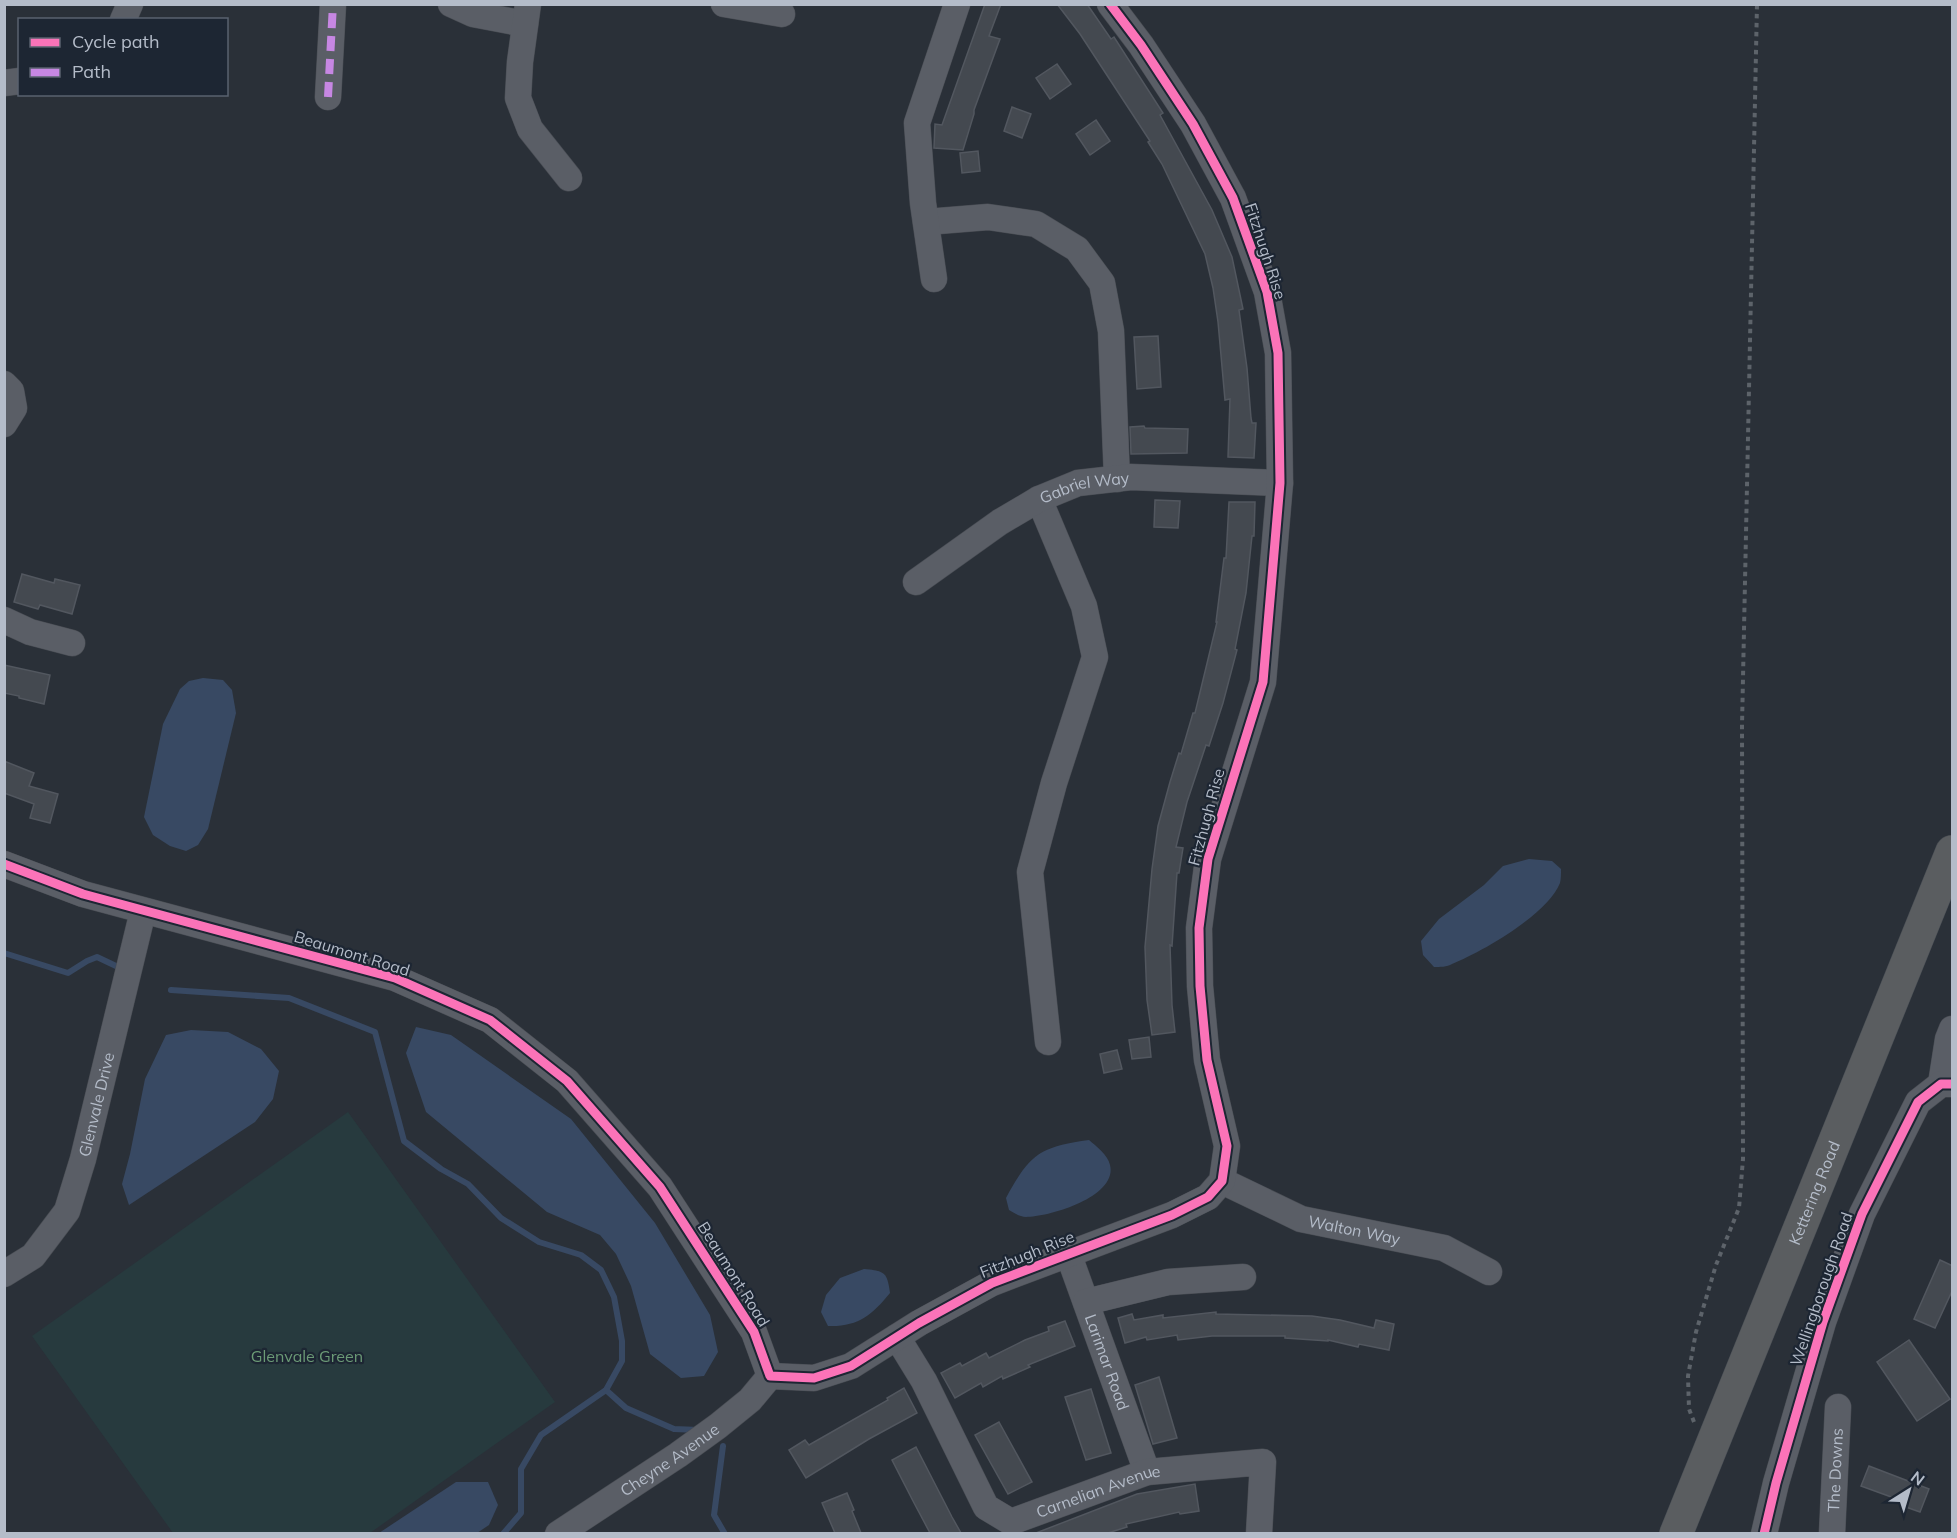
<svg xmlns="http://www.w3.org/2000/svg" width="1957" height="1538" font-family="Mulish,sans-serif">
<rect width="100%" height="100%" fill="#2a3038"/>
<polygon fill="#273a3e" points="348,1112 555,1402 370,1533 173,1533 32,1336"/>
<g fill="#384963">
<polygon points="203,678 223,680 232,690 236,713 208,829 198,845 186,851 170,846 153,835 144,817 163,724 180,689 189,681"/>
<path d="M1529,859l23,2 9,8c0,4 0,10 -1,14 -12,31 -78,69 -108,81 -5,3 -12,3 -18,3l-11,-12 -2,-14 18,-22 45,-34 19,-19z"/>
<polygon points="416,1027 451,1035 571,1119 655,1223 710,1315 718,1352 704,1376 681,1378 650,1354 631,1286 616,1254 600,1235 547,1212 426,1112 406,1053"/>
<polygon points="191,1030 228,1032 261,1049 279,1071 273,1099 255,1122 129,1205 122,1184 130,1154 145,1079 166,1035"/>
<path d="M1089,1140c7,6 19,15 21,25 8,32 -61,52 -84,52 -6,0 -12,-4 -17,-7l-3,-12c24,-44 33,-51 83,-58z"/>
<path d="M864,1269c21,2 23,3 26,24 -18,22 -32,34 -62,33l-7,-14 5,-17 14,-17z"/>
<polygon points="456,1482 488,1482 498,1505 489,1525 477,1533 379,1533"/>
</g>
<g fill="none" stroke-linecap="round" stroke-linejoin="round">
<g stroke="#384963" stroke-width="6">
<polyline points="4,953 68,973 87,961 97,957 116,966"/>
<polyline points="171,990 289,998 375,1032 404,1141 441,1169 468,1184 501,1218 539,1242 581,1255 601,1270 614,1297 622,1341 622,1361 606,1390 541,1435 521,1469 521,1513 503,1534"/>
<polyline points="606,1390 626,1408 674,1429 699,1430"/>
<polyline points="723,1446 714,1515 725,1534"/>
</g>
</g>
<g fill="#444950" stroke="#52575f" stroke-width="1.5">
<polygon points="985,4 1001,4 989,36 1000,39 974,110 974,114 963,150 934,148 935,124 942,125"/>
<polygon points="1057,4 1087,4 1111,39 1114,37 1163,113 1160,115 1212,210 1232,257 1243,309 1239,310 1247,368 1251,418 1252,423 1256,423 1254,458 1228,457 1230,399 1225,400 1218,322 1213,288 1205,254 1162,164 1148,142 1150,141 1080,34"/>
<polygon points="1057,64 1071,84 1050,99 1036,78"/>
<polygon points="1012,107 1031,114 1022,138 1004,131"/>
<polygon points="1096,120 1110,141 1090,155 1076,134"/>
<polygon points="978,151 980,171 962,173 960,153"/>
<polygon points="1158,336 1161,387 1137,389 1134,337"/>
<polygon points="1144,426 1145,428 1188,429 1187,453 1131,454 1130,427"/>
<polygon points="1155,500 1180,501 1178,528 1154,527"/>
<polygon points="1229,502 1255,502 1254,536 1252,536 1246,593 1235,649 1237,650 1223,703 1209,746 1206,745 1187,802 1176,847 1183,848 1179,873 1177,873 1172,946 1170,945 1172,1005 1175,1032 1152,1035 1147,1000 1145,947 1152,869 1158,826 1170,782 1179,753 1181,754 1193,713 1195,713 1217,622 1216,622 1224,558 1226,558"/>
<polygon points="22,574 54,583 55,579 80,585 72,614 40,605 38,609 14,602"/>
<polygon points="4,665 50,675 44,704 19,698 19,696 4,693"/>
<polygon points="4,761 34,773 29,786 58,794 50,823 30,818 34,804 4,793"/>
<polygon points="1149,1037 1151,1057 1132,1059 1129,1040"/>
<polygon points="1117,1050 1122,1069 1104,1073 1100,1054"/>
<polygon points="1940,1260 1953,1266 1953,1289 1935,1328 1914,1319"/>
<polygon points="1216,1312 1216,1314 1312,1316 1340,1320 1374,1328 1376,1320 1394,1324 1389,1350 1359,1344 1358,1347 1328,1340 1328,1341 1285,1338 1285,1336 1212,1336 1178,1340 1177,1335 1147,1340 1146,1337 1125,1343 1118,1318 1132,1314 1134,1320 1163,1315 1163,1318"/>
<polygon points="1065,1321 1075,1346 1028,1365 1030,1367 1003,1379 1002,1376 983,1387 981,1383 955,1398 941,1373 960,1363 962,1366 986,1353 989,1358 1025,1340 1049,1331 1048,1327"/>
<polygon points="1909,1340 1950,1399 1917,1421 1877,1362"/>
<polygon points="1159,1377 1177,1438 1153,1444 1135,1385"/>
<polygon points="904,1388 917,1413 869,1439 806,1478 789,1450 805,1440 809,1445 888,1400 887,1398"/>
<polygon points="1091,1389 1111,1453 1086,1460 1065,1397"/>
<polygon points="999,1422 1032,1482 1008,1494 975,1435"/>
<polygon points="916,1447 952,1517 961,1533 930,1533 913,1501 892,1460"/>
<polygon points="1869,1466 1929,1489 1920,1512 1903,1506 1905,1502 1861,1486"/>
<polygon points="1195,1484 1199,1511 1180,1514 1179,1512 1126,1524 1127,1527 1108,1533 1036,1533 1137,1494"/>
<polygon points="847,1493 854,1510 852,1511 861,1533 835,1533 822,1503"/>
</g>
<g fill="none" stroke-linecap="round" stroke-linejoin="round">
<defs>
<g id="minor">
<polyline points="451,4 473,14 525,24"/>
<polyline points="528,4 520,62 518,98 530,129 569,178"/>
<polyline points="724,4 782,14"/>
<polyline points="123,20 130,4"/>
<polyline points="4,83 20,81"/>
<polyline points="328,97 333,4"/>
<polyline points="926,222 988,217 1036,224 1077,249 1102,283 1111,331 1117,479"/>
<polyline points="934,279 923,203 917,123 957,4"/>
<polyline points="4,384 11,391 14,408 4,424"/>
<polyline points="1039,499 1084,606 1095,657 1054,783 1030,872 1048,1042"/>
<path id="s1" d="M916,582l84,-60 39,-23 39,-16 53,-6 149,6"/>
<polyline points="4,620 30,632 72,643"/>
<polyline points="4,864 83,894 395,978 490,1020 567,1081 660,1187 754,1332 770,1376"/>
<polyline points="1941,1084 1948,1039 1952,1029"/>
<path id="s2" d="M1222,1181l79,38 143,29 45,24"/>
<path id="s3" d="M1068,1253l79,219"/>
<path id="s4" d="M4,1274l29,-18 34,-45 16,-52 60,-248"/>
<polyline points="1086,1302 1168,1282 1243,1277"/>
<path id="s5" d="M897,1337l27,44 62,126 25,15 136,-50 116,-10 -4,72"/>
<polyline points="770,1376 814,1378 851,1366 919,1323 992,1283 1172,1215 1208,1197 1222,1181 1227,1146 1207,1060 1200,986 1199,928 1208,859 1263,682 1280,483 1278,353 1267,292 1233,198 1193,124 1141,45 1110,4"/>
<path id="s6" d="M558,1534l120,-79 40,-29 32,-26 20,-24"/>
<polyline points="1764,1534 1776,1483 1823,1322 1862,1214 1918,1102 1941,1084 1952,1084"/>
<path id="s7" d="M1832,1534l6,-127"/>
</g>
<g id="highway">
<path id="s8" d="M1676,1534l276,-682"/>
</g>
</defs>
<use href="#minor" stroke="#484c53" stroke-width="27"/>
<use href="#highway" stroke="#474c53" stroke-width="34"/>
<polyline stroke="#5d636a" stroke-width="4" stroke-dasharray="4.5 4.5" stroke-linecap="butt" points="1694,1422 1689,1409 1688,1376 1696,1332 1716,1265 1739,1208 1743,1159 1742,726 1757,4"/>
<use href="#minor" stroke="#5a5e66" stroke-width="26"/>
<use href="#highway" stroke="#5a5d60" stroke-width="33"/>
<polyline stroke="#c787e3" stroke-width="8" stroke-dasharray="15 8" stroke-linecap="butt" points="328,97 333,4"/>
<defs>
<g id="cycleway">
<polyline points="4,864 83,894 395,978 490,1020 567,1081 660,1187 754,1332 770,1376 814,1378 851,1366 919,1323 992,1283 1172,1215 1208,1197 1222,1181 1227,1146 1207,1060 1200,986 1199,928 1208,859 1263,682 1280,483 1278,353 1267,292 1233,198 1193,124 1141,45 1110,4"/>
<polyline points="1764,1534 1776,1483 1823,1322 1862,1214 1918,1102 1941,1084 1952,1084"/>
</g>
</defs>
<use href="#cycleway" stroke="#1d2633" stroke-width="13"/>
<use href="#cycleway" stroke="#fb73b8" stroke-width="9"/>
</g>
<g text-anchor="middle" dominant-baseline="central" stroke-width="4.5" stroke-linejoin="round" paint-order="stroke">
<g font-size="16" fill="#b4bcc9" stroke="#1d2633">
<text transform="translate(1266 251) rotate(72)">Fitzhugh Rise</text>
<text stroke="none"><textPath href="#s1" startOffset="196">Gabriel Way</textPath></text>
<text transform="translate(1206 817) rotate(-75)">Fitzhugh Rise</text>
<text transform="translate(352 953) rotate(17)">Beaumont Road</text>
<text stroke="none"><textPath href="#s4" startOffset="201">Glenvale Drive</textPath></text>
<text stroke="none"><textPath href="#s8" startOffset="368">Kettering Road</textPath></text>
<text stroke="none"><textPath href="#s2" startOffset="142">Walton Way</textPath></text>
<text transform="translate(1027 1254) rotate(-22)">Fitzhugh Rise</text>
<text transform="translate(734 1274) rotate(58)">Beaumont Road</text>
<text transform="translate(1821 1289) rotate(-71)">Wellingborough Road</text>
<text stroke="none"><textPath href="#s3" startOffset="116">Larimar Road</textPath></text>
<text stroke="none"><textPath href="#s6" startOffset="134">Cheyne Avenue</textPath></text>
<text stroke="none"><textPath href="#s7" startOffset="64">The Downs</textPath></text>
<text stroke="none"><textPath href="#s5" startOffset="314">Carnelian Avenue</textPath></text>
</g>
<g font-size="16" fill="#6b9a76" stroke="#1d2633">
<text x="307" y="1356">Glenvale Green</text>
</g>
</g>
<rect width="1957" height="1538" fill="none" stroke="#b4bcc9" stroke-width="12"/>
<rect x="18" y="18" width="210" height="78" fill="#1d2633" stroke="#59626f" stroke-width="1.5"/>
<rect x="30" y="38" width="30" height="9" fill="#fb73b8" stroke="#59626f" stroke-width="1.5"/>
<text x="72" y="48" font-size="18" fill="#b4bcc9">Cycle path</text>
<rect x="30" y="68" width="30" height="9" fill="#c787e3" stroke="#59626f" stroke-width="1.5"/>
<text x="72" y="78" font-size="18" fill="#b4bcc9">Path</text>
<g transform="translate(1909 1490) rotate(37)" stroke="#1d2633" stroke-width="4.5" paint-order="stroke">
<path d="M0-4.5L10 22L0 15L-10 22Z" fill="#b4bcc9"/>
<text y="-9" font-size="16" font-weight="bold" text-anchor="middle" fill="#b4bcc9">N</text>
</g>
</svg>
